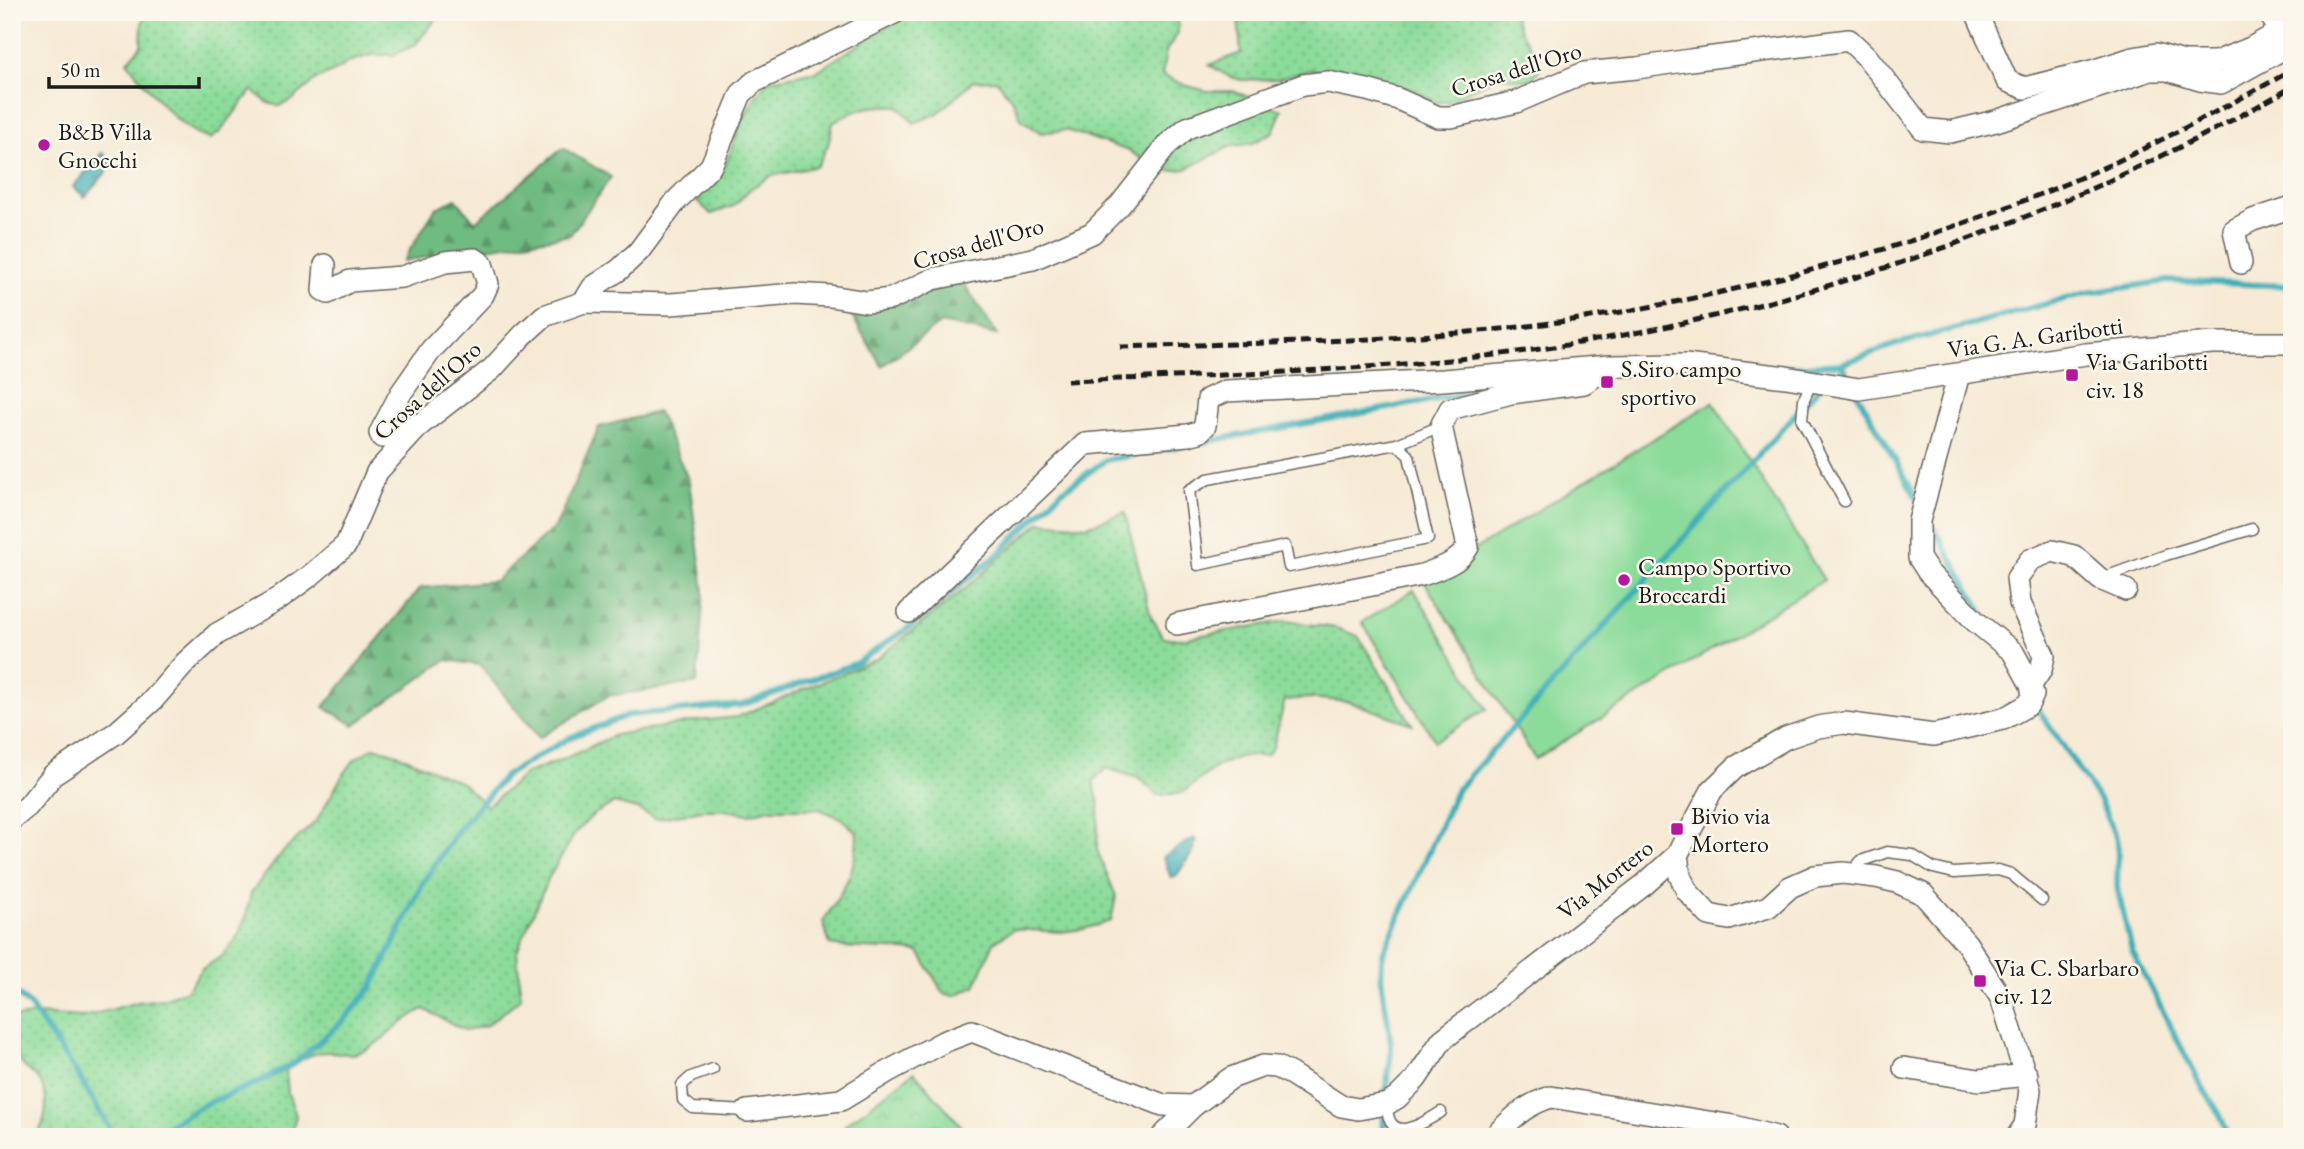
<svg xmlns="http://www.w3.org/2000/svg" width="2304" height="1149" font-family="'EB Garamond',serif">
<defs>
<pattern id="grass-dots" width="8" height="8" patternUnits="userSpaceOnUse" patternTransform="scale(1.75)"><rect width="8" height="8" fill="#8bdb9a"/><path d="M2 2h.1M6 6h.1" fill="none" stroke="#77bb84" stroke-width="1.8" stroke-linecap="round"/></pattern>
<pattern id="forest-firs" width="22" height="20" patternUnits="userSpaceOnUse" patternTransform="scale(1.75)"><rect width="22" height="20" fill="#70bb82"/><path d="M5 1l3.5 6h-7zM16 11l3.5 6h-7z" fill="#5b976a"/></pattern>
<pattern id="park-crowns" width="20" height="18" patternUnits="userSpaceOnUse" patternTransform="scale(1.75)"><rect width="20" height="18" fill="#8bdb9a"/><path d="M2 6a3 3 0 1 1 6 0M12 15a3 3 0 1 1 6 0" fill="none" stroke="#77bb84"/></pattern>
<pattern id="water-ripples" width="26" height="14" patternUnits="userSpaceOnUse" patternTransform="scale(1.75)"><rect width="26" height="14" fill="#3daeb7"/><path d="M2 4q2-2 4 0t4 0M15 11q2-2 4 0t4 0" fill="none" stroke="#328d94"/></pattern>
</defs>
<rect width="100%" height="100%" fill="#fbf7ec"/>
<filter id="ink" filterUnits="userSpaceOnUse"><feTurbulence type="fractalNoise" baseFrequency=".0143" numOctaves="2"/><feDisplacementMap in="SourceGraphic" scale="14" xChannelSelector="R" yChannelSelector="G"/><feConvolveMatrix kernelMatrix="1 2 1 2 8 2 1 2 1" color-interpolation-filters="sRGB"/></filter>
<filter id="wash" filterUnits="userSpaceOnUse"><feTurbulence type="fractalNoise" baseFrequency=".00686" numOctaves="4" result="noise"/><feDisplacementMap in="SourceGraphic" scale="28" xChannelSelector="R" yChannelSelector="G"/><feGaussianBlur stdDeviation="1.57" result="paint"/><feColorMatrix in="noise" values="0 0 0 0 0 0 0 0 0 0 0 0 0 0 0 0 0 1.4 0 .05"/><feComposite in="paint" operator="in"/></filter>
<g filter="url(#wash)">
<rect width="100%" height="100%" fill="#f6ead5"/>
<g fill="url(#grass-dots)" stroke="#547c5b" stroke-width="2">
<path d="M146,12h296l-27,33 -22,10h-22l-23,7 -9,7 -22,10 -26,22 -12,5 -11,-3 -16,-13 -32,42 -10,7c-32,-9 -63,-52 -83,-77l14,-16 1,-23z"/>
<path d="M910,12h267l1,21 -12,18 -4,24 22,10 23,6h26l49,19 -9,22 -20,11 -24,4 -43,22 -24,3 -33,-21 -44,-15 -20,-6 -24,3 -19,-13 -10,-21 -16,-19 -23,1 -36,33 -23,9 -16,-17c-28,-1 -41,2 -65,17l-5,22 -11,21 -46,10 -21,13 -16,17 -23,8 -17,-16 32,-35 16,-42 12,-22 15,-19 48,-9z"/>
<path d="M1253,12h259c3,7 6,15 10,22 8,13 15,20 17,36l-7,9 -11,1 -22,-4 -52,26h-12l-22,-13 -46,-7 -21,-10 -36,-2 -33,9 -35,1 -12,-3 -21,-12 32,-12 -3,-35z"/>
<path d="M1125,512l26,105 12,20 16,2 107,-18 50,7 22,8 54,88 -62,-22 -41,-4 -24,2 -12,47 -6,8 -28,2 -22,9 -35,27 -25,2 -16,-16 -35,-11 -13,13 6,22 -2,47 19,46 -5,25 -27,8 -23,3 -47,-3 -20,13 -19,44 -21,10 -11,-3 -24,-41c-30,-5 -59,-2 -89,-7l-7,-23c20,-33 34,-49 34,-89l-16,-15 -22,-9h-48l-23,5 -23,-4h-22l-47,9 -19,-10 -23,-6 -21,12 -17,17 -28,47 -31,72 4,47 -34,27 -21,6 -42,-22c-26,11 -41,36 -67,44 -9,3 -18,-1 -27,-1 -18,0 -31,8 -44,19l2,22 8,23 -6,21h-254c11,-16 14,-40 3,-57 -5,-7 -15,-11 -19,-19 -7,-13 -7,-28 -7,-43l23,-4 48,3 54,-15 25,-3 24,-9 15,-21 20,-13 16,-19 8,-21 5,-23 30,-39 36,-34 24,-42 14,-19 20,-12 22,7 65,29 25,23 40,-33 37,-14 51,-24 82,-14 40,-4 140,-58 88,-70 75,-67 47,4z"/>
</g>
<g fill="url(#forest-firs)" stroke="#466c4f" stroke-width="2">
<polygon points="563,148 611,177 570,235 403,261 436,208 456,199 475,222"/>
<polygon points="960,277 997,335 941,323 882,366 843,302"/>
<polygon points="658,412 689,481 704,591 697,683 608,696 539,738 480,665 446,660 354,725 324,707 420,588 495,581 556,526 599,427"/>
</g>
<polygon fill="url(#park-crowns)" stroke="#547c5b" stroke-width="2" points="914,1072 971,1137 848,1137 845,1125"/>
<g fill="#8bdb9a" stroke="#547c5b" stroke-width="2">
<polygon points="1713,402 1824,580 1535,759 1424,581"/>
<polygon points="1414,590 1487,709 1435,741 1362,622"/>
</g>
<g fill="url(#water-ripples)" stroke="#2c656a" stroke-width="2">
<polygon points="102,153 114,163 85,197 73,187"/>
<polygon points="1194,838 1197,842 1194,845 1195,849 1177,875 1171,878 1163,857"/>
</g>
<g fill="none" stroke-linecap="round" stroke-linejoin="round">
<g stroke="#3daeb7" stroke-width="6">
<polyline points="1841,364 1852,383"/>
<polyline points="1780,367 1841,364 1894,345 2087,293 2167,281 2292,286"/>
<polyline points="1857,393 1919,502"/>
<polyline points="1926,514 1987,621"/>
<path d="M2034,703l66,98 18,41 -1,45 15,64 67,131c12,21 24,30 28,55"/>
<polyline points="12,989 31,1007 78,1075 115,1137"/>
<path d="M1385,1100c0,-18 7,-36 6,-54 -2,-32 -14,-61 -8,-93l73,-162 362,-402"/>
<polyline points="149,1137 205,1104 257,1083 295,1063 344,1020 372,987 423,883 457,831 506,775 571,737 628,715 742,705 857,663 908,628 997,555 1061,492 1106,460 1476,392"/>
<polyline points="1383,1137 1384,1114"/>
</g>
</g>
</g>
<g filter="url(#ink)">
<g fill="none" stroke-linecap="round" stroke-linejoin="round">
<defs>
<g id="lane">
<polyline points="1812,381 1804,399 1802,420 1844,501"/>
<polyline points="1397,444 1409,456 1428,539 1289,567 1285,546 1198,565 1189,490 1208,479 1397,444 1441,426"/>
<polyline points="2102,578 2166,555 2252,529"/>
<polyline points="1850,874 1861,861 1887,852 1912,855 1933,868 1954,873 1998,870 2011,874 2042,900"/>
<polyline points="713,1069 691,1077 682,1085 683,1100 693,1108 747,1111"/>
<path d="M1387,1104c0,42 34,21 54,8"/>
</g>
<g id="street">
<polyline points="1976,12 2007,81 2025,88 2092,71 2133,58 2156,54 2184,62 2216,62 2251,48 2292,25"/>
<polyline points="2268,12 2281,31"/>
<polyline points="2241,263 2234,230 2253,220 2292,207"/>
<polyline points="325,265 323,290 328,293 350,281 402,277 445,262 475,259 482,264 488,284 483,295 431,350 401,393 380,433 382,437 385,437 419,424"/>
<polyline points="584,302 593,287 619,270 639,251 676,201 711,166 741,94 754,82 896,12"/>
<polyline points="909,612 1085,444 1188,435 1199,432 1205,426 1208,399 1226,391 1443,380 1610,366 1685,365 1786,377 1859,389 2086,354 2212,343 2292,343"/>
<path d="M1177,624l245,-49c17,-6 37,-12 46,-28l-27,-121 9,-17 61,-16 73,-10 24,-16"/>
<polyline points="2031,685 2041,670 2044,656 2020,603 2017,578 2030,560 2052,551 2074,556 2100,579 2126,590"/>
<polyline points="12,819 28,806 53,775 116,733 152,701 186,662 217,634 277,600 311,575 346,545 377,472 421,424 492,369 523,335 544,316 584,302 671,304 795,294 830,296 867,302 891,299 933,279 1033,259 1092,233 1120,205 1168,144 1187,128 1303,85 1328,82 1367,90 1398,99 1438,117 1451,117 1516,102 1584,73 1637,68 1690,60 1849,40 1867,57 1923,129 1950,132 1996,121 2150,70 2167,70 2200,80 2221,83 2292,44"/>
<polyline points="1677,855 1680,876 1687,891 1709,915 1729,919 1768,907 1790,887 1815,876 1843,873 1876,877 1897,882 1923,894 1967,944 2001,998 2030,1090 2025,1125 2017,1137"/>
<polyline points="1904,1068 1979,1080 2027,1075"/>
<polyline points="747,1111 841,1100 887,1072 943,1042 972,1031 1163,1105 1193,1106"/>
<path d="M1498,1133c16,-17 30,-29 53,-36l183,29 42,11"/>
<polyline points="1162,1137 1193,1106 1231,1078 1263,1066 1277,1067 1291,1074 1341,1106 1358,1109 1387,1104 1397,1098 1416,1079 1442,1040 1645,884 1677,855 1712,790 1736,767 1786,738 1818,727 1844,723 1934,735 2003,719 2028,705 2033,695 2031,685 2013,652 1975,621 1928,572 1919,558 1919,521 1959,374"/>
</g>
</defs>
<use href="#lane" stroke="#68645d" stroke-width="13"/>
<use href="#street" stroke="#68645d" stroke-width="24"/>
<use href="#lane" stroke="#fff" stroke-width="10"/>
<use href="#street" stroke="#fff" stroke-width="21"/>
<g stroke="#1c1c1c" stroke-width="5" stroke-dasharray="10 5" stroke-linecap="butt">
<path d="M1120,347c138,-4 278,-5 416,-22 193,-25 405,-83 582,-164 59,-28 117,-59 174,-91"/>
<path d="M1067,381c158,-6 317,-10 473,-32 263,-38 522,-130 752,-262"/>
</g>
</g>
</g>
<g fill="#b5179e" stroke="#fbf7ec" stroke-width="2.5">
<circle cx="44" cy="145" r="7"/>
<rect x="2065" y="368" width="14" height="14" rx="3.5"/>
<rect x="1600" y="375" width="14" height="14" rx="3.5"/>
<circle cx="1624" cy="580" r="7"/>
<rect x="1670" y="822" width="14" height="14" rx="3.5"/>
<rect x="1973" y="974" width="14" height="14" rx="3.5"/>
</g>
<g text-anchor="middle" dominant-baseline="central" stroke-width="5" stroke-linejoin="round" paint-order="stroke">
<g font-size="24" fill="#1c1c1c" stroke="#fbf7ec">
<text transform="translate(1516 69) rotate(-17)">Crosa dell'Oro</text>
<text transform="translate(978 243) rotate(-16)">Crosa dell'Oro</text>
<text transform="translate(2035 337) rotate(-8)">Via G. A. Garibotti</text>
<text transform="translate(427 390) rotate(-42)">Crosa dell'Oro</text>
<text transform="translate(1605 879) rotate(-38)">Via Mortero</text>
</g>
<g font-size="24" fill="#1c1c1c" stroke="#fbf7ec" text-anchor="start">
<text x="58" y="131">B&amp;B Villa<tspan x="58" dy="28">Gnocchi</tspan></text>
<text x="2086" y="361">Via Garibotti<tspan x="2086" dy="28">civ. 18</tspan></text>
<text x="1621" y="368">S.Siro campo<tspan x="1621" dy="28">sportivo</tspan></text>
<text x="1638" y="566">Campo Sportivo<tspan x="1638" dy="28">Broccardi</tspan></text>
<text x="1691" y="815">Bivio via<tspan x="1691" dy="28">Mortero</tspan></text>
<text x="1994" y="967">Via C. Sbarbaro<tspan x="1994" dy="28">civ. 12</tspan></text>
</g>
</g>
<rect width="2304" height="1149" fill="none" stroke="#fbf7ec" stroke-width="42"/>
<path d="M49 77v10h150v-10" fill="none" stroke="#1c1c1c" stroke-width="3.5"/>
<text x="60" y="77" font-size="21" fill="#1c1c1c" stroke="#fbf7ec" stroke-width="5" paint-order="stroke">50 m</text>
</svg>
